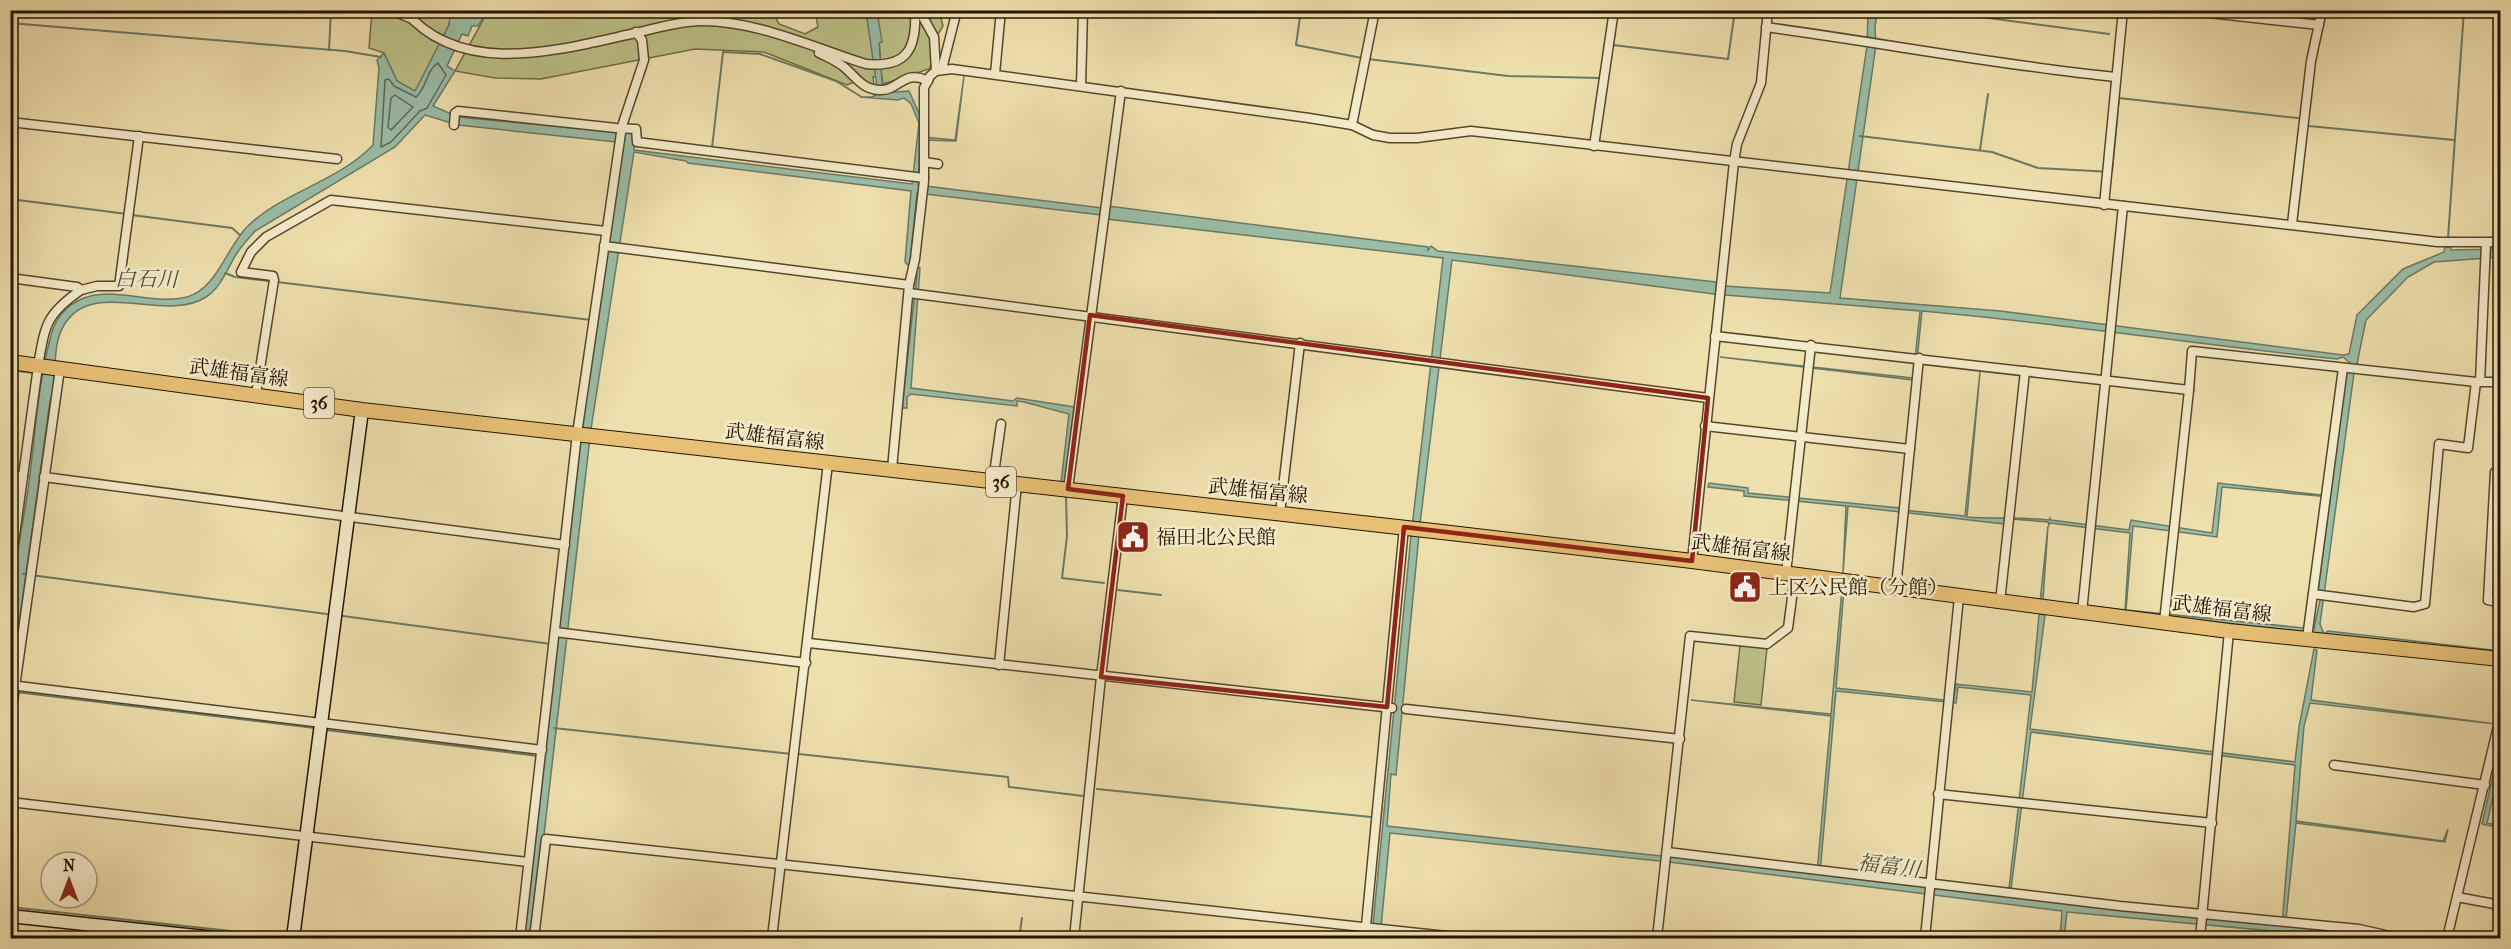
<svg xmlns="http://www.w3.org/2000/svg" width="2511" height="949" font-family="'IM FELL French Canon','Noto Serif JP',serif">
<rect width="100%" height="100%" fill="#eee0ad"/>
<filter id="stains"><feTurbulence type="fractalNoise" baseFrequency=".00333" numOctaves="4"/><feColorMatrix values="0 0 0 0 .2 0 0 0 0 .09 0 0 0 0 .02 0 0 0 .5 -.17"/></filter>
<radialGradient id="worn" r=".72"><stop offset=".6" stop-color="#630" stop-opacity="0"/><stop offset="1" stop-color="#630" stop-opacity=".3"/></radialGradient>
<g fill="#bcc187" stroke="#706a44" stroke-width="1.5">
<polygon points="372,11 451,11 449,25 415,92 397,81 384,53 369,48"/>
<polygon points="488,11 772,11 779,24 805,34 818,27 815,11 866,11 875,67 881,67 877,11 939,11 943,26 932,44 934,60 929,69 883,84 882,76 873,77 874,86 859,80 847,85 764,52 695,49 541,79 495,78 455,71"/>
<polygon points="1740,645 1767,648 1761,705 1734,702"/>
</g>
<g fill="#9abda7" stroke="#6a7964" stroke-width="1.5" fill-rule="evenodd">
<path d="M451,11h37l-10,15h-6l-4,10 -6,-2 -15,32 8,5 -22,35 25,11 177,17 -1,16 278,34 7,-61 -8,-19 -7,-6 -6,2 -38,-3h12l6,-3 -12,-83h11l5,31 -3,1 4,50 26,-2 13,29 1,17 32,3 9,-64 -8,65 -36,-1 -2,45 184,23 6,-2 320,41v3l3,-4 7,5 278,31 9,4 105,7 37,-247 1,-35h9l-2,17 1,17 -36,253 160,13 343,44 6,-1 8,-39 46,-46 41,-17 1,-5h5l1,3 49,-1v8l-66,5 -26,15 -42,43 -9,44h-5l2,9 -34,251 4,10 4,-3 172,20v3l-460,-52 8,-76 -5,74 82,10 5,-77 -80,-10 -1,2 -1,-3 -37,-3 -7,5 -156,-18 -5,67 3,-67 -102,-10v-5l-36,-4 1,-4 39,5v5l152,15 13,-128 -193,-23 193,21 7,-67 -206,-17 -262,-34 -32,264 -24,251 -5,-1 -4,52 430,47 14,-157 -140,-16 140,14 11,-125h2l-8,99 117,13 3,-17 76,8 7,-78 6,1 -15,114 265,33 4,-35 15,-78 3,1 -6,50 185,24 -186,-21 -6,23 -8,95 147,20 5,-12 -3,13 -149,-19 -10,96 101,19h-38l-282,-26 -3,26h-4l2,-27 -393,-49 -279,-29 -10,105h-5l-2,-14 38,-388 32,-278 -337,-39 -5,-4 -184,-22 -7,69 10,6 -9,120 102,13 4,-3 57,9 -8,77 -5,-1 8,-69 -45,-12 -7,-1v5l-106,-12 -4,3v11h-5l15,-134 -12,-12 6,-71 -223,-28 -2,-2 -52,-9 -43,277 -59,509h-9l59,-510 42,-288 -8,2 -158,-17 -33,-10 -30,32 -140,84c-6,7 -13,14 -18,22 -9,14 -16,35 -31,44 -42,27 -113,-20 -142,28 -14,24 -5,51 -14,76l-39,281c0,-23 -1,-46 0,-68 1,-44 12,-88 18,-131 6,-47 9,-98 21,-144 3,-13 10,-26 21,-34 33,-25 79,2 116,-8 30,-8 40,-51 61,-71 33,-33 90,-44 125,-81l6,-77 -2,-8 7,-7 13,28 18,10 34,-66zM1922,311c139,12 276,34 415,48l6,-2 7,6 -2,9 -2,1 -16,123 -112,-13 -6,50 -81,-13 -2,10 -78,-10 -1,-2 -1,2c-29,-3 -53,-1 -82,-3l13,-145 -15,144 -63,-6zM2222,487l108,10 -12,94 2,9 -6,29 -188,-19 7,-84 84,11zM1958,687l73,8 -23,202 -188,-24 16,-182 120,12zM2031,732l264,33 -13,160 -272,-28z"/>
<polygon points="2500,744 2500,767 2487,823 2500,826 2500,828 2482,824"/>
</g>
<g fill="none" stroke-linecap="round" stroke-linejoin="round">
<g stroke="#5e6854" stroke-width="1.5">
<path d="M438,63l8,12 -19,33 -7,3 -29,31 -10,5 4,-67 4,-1 5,7 22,11c11,-9 10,-27 22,-34z"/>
<polygon points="395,95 413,107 391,130 388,127 391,98"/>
</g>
<g stroke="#6a7964" stroke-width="2">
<polyline points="1301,10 1296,45 1362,58"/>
<polyline points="1927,10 2109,34"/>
<polyline points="10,23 345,51 381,57"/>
<polyline points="1613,45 1728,59 1735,10"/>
<polyline points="329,50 331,10"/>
<polyline points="1368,59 1508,76 1600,78"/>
<polyline points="2309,126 2454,140"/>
<polyline points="1860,136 1992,152 2038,168 2112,172 2119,98 2298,118"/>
<polyline points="712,148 723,52 760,54 836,81 860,96"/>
<polyline points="1980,150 1988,94"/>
<polyline points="10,199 127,214"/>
<polyline points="132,215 232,228 240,235"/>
<polyline points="2448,238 2464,10"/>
<polyline points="225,273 235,277 591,320"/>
<polyline points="10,370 34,373"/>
<polyline points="1064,496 1066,497 1067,536 1062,578 1104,583"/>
<polyline points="23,574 327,614"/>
<polyline points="1118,590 1161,595"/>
<polyline points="343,616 551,644"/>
<polyline points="16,692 315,728"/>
<polyline points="554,728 792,754"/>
<polyline points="326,730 538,756"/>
<polyline points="799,754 1008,777 1009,787 1083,796"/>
<polyline points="1097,789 1371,817"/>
<polyline points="10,907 286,937"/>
<polyline points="1019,938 1022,918"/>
</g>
<defs>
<g id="street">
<polyline points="390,10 410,18"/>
<path d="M404,10c58,71 161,38 236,22 19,-5 39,-10 59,-11 57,-1 113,26 167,43 41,4 51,-15 49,-54"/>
<polyline points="919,10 934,37 936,71"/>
<polyline points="2182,10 2319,25"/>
<path d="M1766,27c117,16 232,38 349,50"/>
<path d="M819,53c8,4 18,8 25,14 12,10 18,22 35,23 19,2 25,-22 49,-9"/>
<polyline points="942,69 957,10"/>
<polyline points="995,74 1001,10"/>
<polyline points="1081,86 1083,10"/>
<polyline points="10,122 337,159"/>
<polyline points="454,125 455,113 458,111 616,128 636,129 637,142 924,178"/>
<polyline points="1352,125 1375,10"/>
<polyline points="1594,146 1614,10"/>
<polyline points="924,162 938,164"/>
<polyline points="2104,205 2123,10"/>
<polyline points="2292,224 2311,61 2322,10"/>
<polyline points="604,246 909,285"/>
<polyline points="10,278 77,287 81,290 97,286 119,286 139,136"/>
<polyline points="909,293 1708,398"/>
<polyline points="1715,336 2189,390 2164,622"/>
<path d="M38,366c7,-41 8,-52 43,-76"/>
<polyline points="2480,382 2486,243"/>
<polyline points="2189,390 2192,351 2476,382 2500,382"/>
<polyline points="256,394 274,280 273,276 241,272 251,252 266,237 331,200 606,231"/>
<polyline points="1705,426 1910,449"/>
<polyline points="892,469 909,285 915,259 924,181 924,88 930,76 936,71 952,69 1309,118 1352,125 1373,135 1390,138 1417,138 1471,131 2438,242 2500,242"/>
<polyline points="2500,472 2495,472 2488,600 2500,603"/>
<polyline points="10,475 23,477"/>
<polyline points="44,477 565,545"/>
<polyline points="993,481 1001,424"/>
<polyline points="1068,489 1121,91"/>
<polyline points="1280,513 1300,343"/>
<polyline points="1692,561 1734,162 1737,144 1761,83 1768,10"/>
<polyline points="10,572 38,366"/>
<polyline points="1786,573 1811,345"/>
<polyline points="1896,588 1919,358"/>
<polyline points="2313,594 2414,607 2425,604 2439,444 2468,448 2476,382"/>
<polyline points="2000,602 2025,371"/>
<polyline points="2082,612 2123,206"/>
<polyline points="555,632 806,663"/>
<polyline points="2307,638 2343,368"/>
<polyline points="809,643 1392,708"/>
<polyline points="999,665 1017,484"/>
<polyline points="10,685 542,750"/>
<polyline points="1406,709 1680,739"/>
<polyline points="10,722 60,369"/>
<polyline points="2491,760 2500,762"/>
<polyline points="2334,765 2485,785"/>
<polyline points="1938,794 2212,823"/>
<polyline points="10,802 528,862"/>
<polyline points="1667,852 2120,906 2359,929 2399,938"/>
<polyline points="2457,897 2500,905"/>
<polyline points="1366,926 1404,527"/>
<polyline points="520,938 577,434 622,126 644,60 642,40 636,32"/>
<polyline points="534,938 546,839 1465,938"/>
<polyline points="772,938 828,463"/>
<polyline points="1074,938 1101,677 1123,496"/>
<polyline points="1657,938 1690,636 1767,644 1788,628 1795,575"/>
<polyline points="1925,938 1959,597"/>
<polyline points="2200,938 2229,631"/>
<polyline points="2447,938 2500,718"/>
</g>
<g id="secondary">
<polyline points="10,916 215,938"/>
<polyline points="293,938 362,410"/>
</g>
<polyline id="primary" points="10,362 362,410 1442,532 1692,561 2229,631 2500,659"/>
</defs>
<use href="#street" stroke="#56462b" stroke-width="11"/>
<use href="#secondary" stroke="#231300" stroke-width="15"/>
<use href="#primary" stroke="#231300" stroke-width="16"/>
<use href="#street" stroke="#f4ebca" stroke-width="8"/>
<use href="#secondary" stroke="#f4ebca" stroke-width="12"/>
<use href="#primary" stroke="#e7c076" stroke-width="14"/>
</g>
<path fill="none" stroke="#8f2418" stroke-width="4.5" stroke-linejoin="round" d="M1090,315l618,83 -16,163 -288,-34 -17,180 -286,-30 22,-181 -55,-7z"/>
<defs>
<symbol id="civic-square" viewBox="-11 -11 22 22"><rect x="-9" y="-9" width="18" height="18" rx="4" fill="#8f2418" stroke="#f4ebca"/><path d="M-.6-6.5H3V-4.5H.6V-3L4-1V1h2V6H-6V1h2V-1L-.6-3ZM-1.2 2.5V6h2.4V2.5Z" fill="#fff"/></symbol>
</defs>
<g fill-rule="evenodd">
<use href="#civic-square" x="1114" y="518" width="38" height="38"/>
<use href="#civic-square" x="1726" y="568" width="38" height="38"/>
</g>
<g text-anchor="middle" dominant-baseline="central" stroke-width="5" stroke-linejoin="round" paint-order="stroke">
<g fill="#f4ebca" stroke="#62543d" stroke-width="1.5">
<rect x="304" y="388" width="30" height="30" rx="4.5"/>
<rect x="986" y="467" width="30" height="30" rx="4.5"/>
</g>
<g font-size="18" font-weight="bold" fill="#231300">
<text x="319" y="403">36</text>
<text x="1001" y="482">36</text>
</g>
<g font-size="20" fill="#231300" stroke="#f4ebca">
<text transform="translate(239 373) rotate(8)">武雄福富線</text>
<text transform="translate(775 437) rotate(7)">武雄福富線</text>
<text transform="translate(1258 491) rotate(6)">武雄福富線</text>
<text transform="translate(1741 548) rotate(7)">武雄福富線</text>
<text transform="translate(2222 609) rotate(7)">武雄福富線</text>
</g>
<g font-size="20" fill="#231300" stroke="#f4ebca" text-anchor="start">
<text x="1156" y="537">福田北公民館</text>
<text x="1768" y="587">上区公民館（分館）</text>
</g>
<g font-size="21" font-style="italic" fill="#4d4e3a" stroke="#f4ebca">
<text transform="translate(146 279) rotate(1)">白石川</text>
<text transform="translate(1889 866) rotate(7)">福富川</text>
</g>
</g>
<rect width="2511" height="949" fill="none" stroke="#eee0ad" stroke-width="36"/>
<rect x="12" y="12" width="2487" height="925" fill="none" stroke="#231300" stroke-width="3"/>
<rect x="18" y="18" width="2475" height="913" fill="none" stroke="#231300" stroke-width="1.5"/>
<g transform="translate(69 880)"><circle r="28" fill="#f4ebca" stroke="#a09579" stroke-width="1.5"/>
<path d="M0-4.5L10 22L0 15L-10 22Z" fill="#8f2418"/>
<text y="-9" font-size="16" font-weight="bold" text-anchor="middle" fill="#231300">N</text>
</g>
<rect width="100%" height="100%" filter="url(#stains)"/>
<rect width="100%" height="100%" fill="url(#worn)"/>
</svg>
